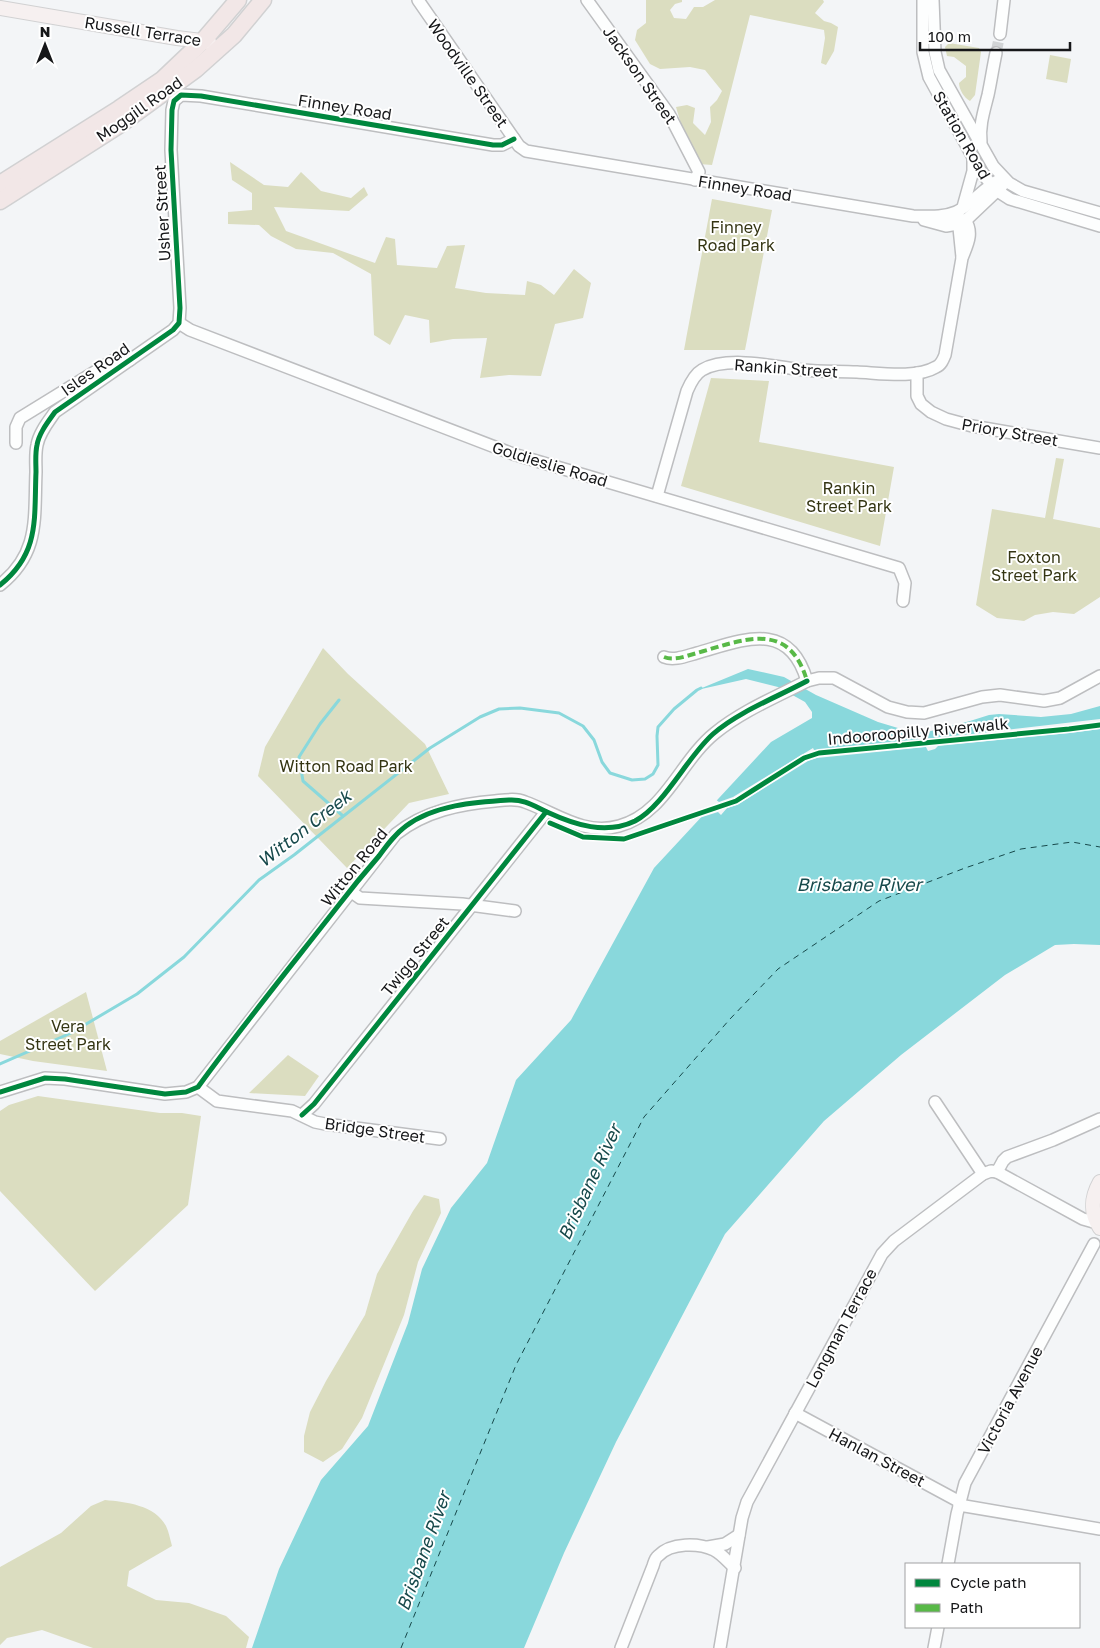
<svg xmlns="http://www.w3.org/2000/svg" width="1100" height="1648" font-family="'Golos Text',sans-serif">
<rect width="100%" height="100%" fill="#f3f5f7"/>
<g fill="#dbddc0">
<polygon points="646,0 682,0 682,2 675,4 670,10 674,18 686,19 694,7 703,7 715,0 823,0 824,2 815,13 824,21 831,23 838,27 834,51 826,65 821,63 825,38 824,30 750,15 712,165 699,164 683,131 676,107 687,105 695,108 693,123 705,135 711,122 710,107 717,100 722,91 705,70 690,67 660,69 650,64 635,40 637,30 646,23"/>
<path d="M949,43l30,5 2,4 -6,43 -5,6c-6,-3 -11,-12 -11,-18l7,-6v-11l-12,-9 -7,-1 -2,-9z"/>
<polygon points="1050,55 1071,59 1067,83 1046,79"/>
<polygon points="230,162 264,185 288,187 301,172 321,191 351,198 364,187 368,195 349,211 274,207 286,231 375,263 386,237 395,239 397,265 437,268 447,246 465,245 455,288 486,293 525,295 527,281 541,285 554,295 574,269 591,283 583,318 555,324 541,376 509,375 480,378 487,338 453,339 430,343 429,320 405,315 390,345 374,335 371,274 333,253 296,249 271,236 259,225 228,224 228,212 252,210 252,193 232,180"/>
<polygon points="712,199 772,210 745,350 684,350"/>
<polygon points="711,378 769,381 759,442 894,467 880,546 681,486"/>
<polygon points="1056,458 1064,459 1053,519 1100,528 1100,597 1074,614 1053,612 1035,615 1024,621 997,618 976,605 992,509 1045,518"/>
<polygon points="323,648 348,674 425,744 449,794 409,803 347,868 258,776 265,747"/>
<polygon points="86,992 107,1071 33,1061 0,1054 0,1041"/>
<polygon points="288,1055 319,1076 305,1096 249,1093"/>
<polygon points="38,1096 160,1113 182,1113 201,1116 188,1205 95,1291 0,1191 0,1111 9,1105"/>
<polygon points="424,1195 439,1199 441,1213 418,1262 404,1315 362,1418 342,1449 323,1462 304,1452 304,1436 310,1412 326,1381 365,1315 377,1274 413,1211"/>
<path d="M105,1500c21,2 50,5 61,26 3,6 4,13 6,20l-43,25 -2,15 29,14 33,3 37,13 23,21 -3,11h-153l-51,-18 -35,8 -7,7v-78l61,-34 30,-27z"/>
</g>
<polygon fill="#89d8dc" points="748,669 784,677 816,695 878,722 908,731 927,732 970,721 989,715 999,714 1041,717 1071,714 1100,706 1100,945 1074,944 1055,945 1005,975 901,1055 824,1121 725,1234 616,1442 564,1553 524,1648 252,1648 279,1569 321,1480 368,1426 408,1323 422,1269 451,1208 487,1163 516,1080 571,1020 654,868 771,742 812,718 812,712 805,702 778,687 746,679 697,690"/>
<polygon fill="#f3f5f7" points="1100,719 1100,729 1070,733 938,746 935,749 928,751 926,747 817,758 808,761 737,805 727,808 721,815 718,812 696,819 709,805 714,803 712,802 715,799 719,802 733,797 813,748 814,750 972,734"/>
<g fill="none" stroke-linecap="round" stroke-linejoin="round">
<g stroke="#89d8dc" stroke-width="3">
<polyline points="339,700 320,724 299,757 303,781 343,816"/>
<polyline points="0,1064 71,1033 137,994 184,957 259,880 294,855 430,748 480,717 499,709 520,708 559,713 583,726 594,740 602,762 610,773 632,780 645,779 653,774 658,765 657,736 658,727 674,709 697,690 701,688"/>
</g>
<polyline stroke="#17494b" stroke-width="1" stroke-dasharray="6 5" stroke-linecap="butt" points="401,1648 516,1365 644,1117 730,1019 778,969 879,901 965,868 1021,849 1072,842 1100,847"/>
<polyline stroke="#d2d4d6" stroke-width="11" stroke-dasharray="11 5.5" stroke-linecap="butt" points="996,53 1000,34"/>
<defs>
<g id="minor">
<path d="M418,0l101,146 7,5 387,65c14,0 29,2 43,-4 16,-7 28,-26 47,-34"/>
<polyline points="587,0 669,114 699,172 695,180"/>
<polyline points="923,0 923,52 929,77 981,172 996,190 1010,199 1100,226"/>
<polyline points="933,0 935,52 939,70 993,166 1009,183 1023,191 1100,213"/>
<polyline points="1000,34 1004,0"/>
<path d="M981,142c-2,-16 3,-31 7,-47 3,-14 5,-28 8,-42"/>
<polyline points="963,207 973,171 973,160"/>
<polyline points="958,218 962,257"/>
<polyline points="924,220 946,226 963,223 1002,186"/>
<polyline points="179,323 190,330 513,454 899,568 905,583 903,601"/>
<polyline points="917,373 917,396 921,404 931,412 946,419 972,426 1100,448"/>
<polyline points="16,443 16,427 20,418 119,357 130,360"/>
<path d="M657,496l30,-105c3,-7 8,-17 15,-21 26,-15 74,-3 102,0 17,2 35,1 53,2 22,1 59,7 79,-5 5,-2 7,-7 9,-12l17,-97c5,-13 12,-25 3,-38l-18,-4"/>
<path d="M0,585c40,-32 34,-66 36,-113 0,-8 -1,-18 1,-27 2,-12 11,-23 18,-33l118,-82 6,-7 1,-15 -9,-158 1,-40 2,-9 7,-6 20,1 292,49h9l12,-6"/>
<path d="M664,657c10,4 22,-1 33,-4 46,-13 92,-34 110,28"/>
<polyline points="350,891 360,898 462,904 515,911"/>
<polyline points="198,1087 217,1101 292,1111 315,1122 325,1124 440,1139"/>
<path d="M0,1092l45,-14 20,1 100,15 21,-2 12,-5 198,-253c29,-23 64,-30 99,-33 10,-1 21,-3 30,1 31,11 59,34 94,24 46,-12 61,-65 96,-93 27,-22 61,-36 92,-52l12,-3h15l54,29 19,5 17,1 58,-16 18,-2 44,6 16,-3 40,-22"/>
<polyline points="935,1102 983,1174"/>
<polyline points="302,1115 314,1104 546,812"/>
<polyline points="997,1172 1083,1219 1097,1223"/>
<polyline points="795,1413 960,1502"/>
<polyline points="959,1505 1100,1529"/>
<polyline points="708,1547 725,1544 739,1535"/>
<polyline points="948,1564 957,1514 965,1483 1094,1244"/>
<path d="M621,1648l32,-82c1,-3 2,-8 5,-10 13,-14 41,-13 56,-6 8,4 14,12 21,18"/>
<polyline points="720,1648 742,1518 747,1502 882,1254 894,1241 983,1174 991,1171 997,1172 1003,1161 1007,1157 1053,1140 1100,1119"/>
<polyline points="934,1648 938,1627"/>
</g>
<g id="major">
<polyline points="0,8 177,38 209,42"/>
<path d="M1100,1182c-9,16 -10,30 0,46"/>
</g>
<g id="highway">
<polyline points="0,184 119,109 162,80 203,41 238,0"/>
<polyline points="0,201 119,125 196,69 234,35 263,0"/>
</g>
</defs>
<use href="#minor" stroke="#bdbec0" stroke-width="14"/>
<use href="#major" stroke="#d1d1d2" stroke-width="16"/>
<use href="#highway" stroke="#d1d1d2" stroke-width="19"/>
<use href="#minor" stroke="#fdfefe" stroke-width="11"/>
<use href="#major" stroke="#f6f0f0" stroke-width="14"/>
<use href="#highway" stroke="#f2e7e7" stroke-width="16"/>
<path stroke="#58b947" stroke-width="4" stroke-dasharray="8 4" stroke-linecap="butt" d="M664,657c10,4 22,-1 33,-4 46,-13 92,-34 110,28"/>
<defs>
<g id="cycleway">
<path d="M0,585c40,-32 34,-66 36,-113 0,-8 -1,-18 1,-27 2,-12 11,-23 18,-33l118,-82 6,-7 1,-15 -9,-158 1,-40 2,-9 7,-6 20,1 292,49h9l12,-6"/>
<polyline points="550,823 583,837 624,839 736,801 804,758 819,753 1069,729 1100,725"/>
<path d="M0,1092l45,-14 20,1 100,15 21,-2 12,-5c45,-62 93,-121 140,-181 13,-17 27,-34 41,-50 8,-11 16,-22 27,-30 28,-21 69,-24 103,-26 15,-1 25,6 38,12 28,13 59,23 88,9 29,-15 52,-64 78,-87 25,-22 64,-37 94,-53"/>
<polyline points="302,1115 314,1104 546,812"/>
</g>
</defs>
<use href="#cycleway" stroke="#fff" stroke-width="8"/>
<use href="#cycleway" stroke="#00873e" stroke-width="5"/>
</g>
<g text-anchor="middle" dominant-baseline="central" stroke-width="4" stroke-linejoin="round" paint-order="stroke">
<g font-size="16" fill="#161719" stroke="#fff">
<text transform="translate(143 31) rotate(9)">Russell Terrace</text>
<text transform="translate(468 73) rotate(55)">Woodville Street</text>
<text transform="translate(640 75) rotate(55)">Jackson Street</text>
<text transform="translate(345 107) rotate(9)">Finney Road</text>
<text transform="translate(139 109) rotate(-35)">Moggill Road</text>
<text transform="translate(962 135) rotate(60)">Station Road</text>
<text transform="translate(745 188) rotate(9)">Finney Road</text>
<text transform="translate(162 213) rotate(-93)">Usher Street</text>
<text transform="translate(786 368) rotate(4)">Rankin Street</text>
<text transform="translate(95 369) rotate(-35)">Isles Road</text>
<text transform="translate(1010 432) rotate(10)">Priory Street</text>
<text transform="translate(550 464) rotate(17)">Goldieslie Road</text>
<text transform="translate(918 731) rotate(-5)">Indooroopilly Riverwalk</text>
<text transform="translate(354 867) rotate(-51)">Witton Road</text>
<text transform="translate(415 956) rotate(-51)">Twigg Street</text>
<text transform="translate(375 1130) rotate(8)">Bridge Street</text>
<text transform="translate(841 1328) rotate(-62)">Longman Terrace</text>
<text transform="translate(1010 1400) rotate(-62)">Victoria Avenue</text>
<text transform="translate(877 1457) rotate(28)">Hanlan Street</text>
</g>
<g font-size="16" fill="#343513" stroke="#fff">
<text x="736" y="227">Finney<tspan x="736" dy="18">Road Park</tspan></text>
<text x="849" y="488">Rankin<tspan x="849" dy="18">Street Park</tspan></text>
<text x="1034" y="557">Foxton<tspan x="1034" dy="18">Street Park</tspan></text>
<text x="346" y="766">Witton Road Park</text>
<text x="68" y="1026">Vera<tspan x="68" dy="18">Street Park</tspan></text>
</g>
<g font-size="18" font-style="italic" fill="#17494b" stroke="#fff">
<text transform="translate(304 828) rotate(-38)">Witton Creek</text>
<text x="859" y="884">Brisbane River</text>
<text transform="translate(589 1182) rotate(-65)">Brisbane River</text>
<text transform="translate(423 1551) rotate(-70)">Brisbane River</text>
</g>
</g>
<rect x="905" y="1563" width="175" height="65" fill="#ffffff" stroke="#a2a2a3"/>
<rect x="915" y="1579" width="25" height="8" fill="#00873e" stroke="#a2a2a3"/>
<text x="950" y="1588" font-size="15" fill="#161719">Cycle path</text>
<rect x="915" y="1604" width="25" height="8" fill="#58b947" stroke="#a2a2a3"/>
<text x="950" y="1613" font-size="15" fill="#161719">Path</text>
<g transform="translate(45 45)" stroke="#ffffff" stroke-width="4" paint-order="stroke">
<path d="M0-4L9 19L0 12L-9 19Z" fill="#161719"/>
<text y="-8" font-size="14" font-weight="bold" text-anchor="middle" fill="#161719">N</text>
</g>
<path d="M920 42v8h150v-8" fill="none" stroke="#161719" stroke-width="2.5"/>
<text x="928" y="42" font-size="15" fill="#161719" stroke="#ffffff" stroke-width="4" paint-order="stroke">100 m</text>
</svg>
